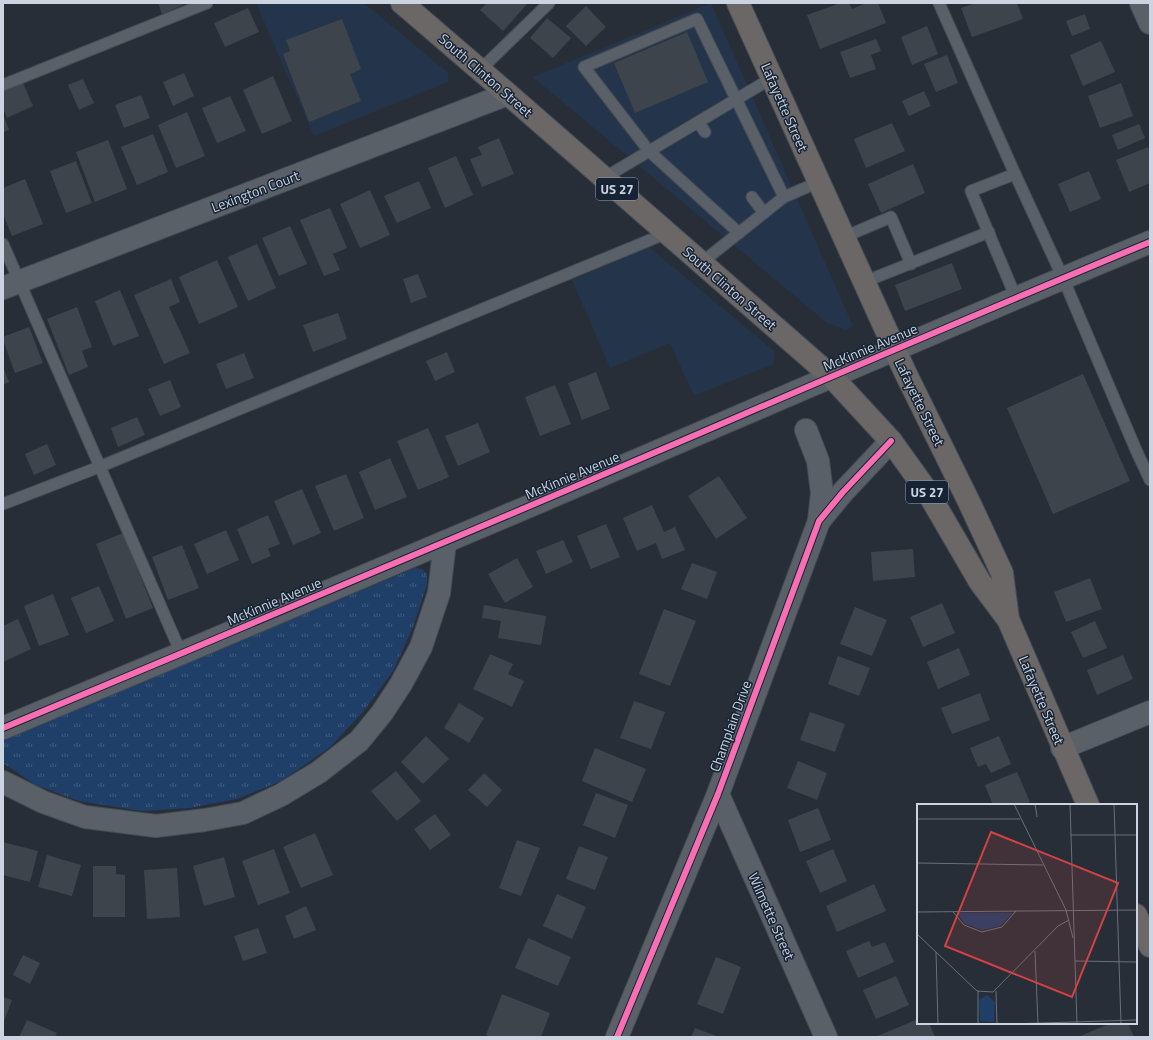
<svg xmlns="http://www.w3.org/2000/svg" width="1153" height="1040" font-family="'Titillium Web',sans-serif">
<defs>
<pattern id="grass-tufts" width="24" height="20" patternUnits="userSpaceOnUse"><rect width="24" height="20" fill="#203f68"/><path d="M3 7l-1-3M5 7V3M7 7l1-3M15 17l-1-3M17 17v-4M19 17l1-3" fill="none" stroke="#3f5a7d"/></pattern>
</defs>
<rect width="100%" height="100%" fill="#272e38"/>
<g fill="#24354b">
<polygon points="256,3 364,3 448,73 448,82 314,136"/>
<polygon points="711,3 853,326 846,330 827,323 533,77"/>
<polygon points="649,247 775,352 774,364 694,396 670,343 610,368 572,280"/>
</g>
<polygon fill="url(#grass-tufts)" points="415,568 422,569 427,574 427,584 413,627 393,671 363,712 329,748 281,781 237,799 189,808 142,811 79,801 36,785 3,763 3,740"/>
<g fill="#3d444c">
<polygon points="158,3 182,3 183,5 162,14"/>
<polygon points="487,3 528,3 503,31 480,10"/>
<polygon points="840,3 849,3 852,9 866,3 878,3 886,23 820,49 807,15"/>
<polygon points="975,3 1017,3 1023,19 972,37 961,8"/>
<polygon points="586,6 606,27 586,46 566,26"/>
<polygon points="248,8 259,32 225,47 214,23"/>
<polygon points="1085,14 1090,29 1072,36 1066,21"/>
<polygon points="547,18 571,38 553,58 530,38"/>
<polygon points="342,19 361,69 350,74 361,101 309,122 283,54 290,51 286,40"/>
<polygon points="927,26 938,54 912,65 901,37"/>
<polygon points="687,32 708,82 635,113 614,63"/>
<polygon points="876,39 881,51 871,55 876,69 850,78 840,52"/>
<polygon points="1101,41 1115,72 1083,86 1070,55"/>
<polygon points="947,55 958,83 936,92 924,64"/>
<polygon points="184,73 194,96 173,106 163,82"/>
<polygon points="273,76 292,121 262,134 243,90"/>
<polygon points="83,79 94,103 79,110 68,85"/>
<polygon points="23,83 33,106 7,118 3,108 3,91"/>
<polygon points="1121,83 1133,116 1100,128 1088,96"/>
<polygon points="924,91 931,106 909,116 902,101"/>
<polygon points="141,95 150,118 124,128 115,105"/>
<polygon points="230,96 246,131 217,143 202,108"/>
<polygon points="187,112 205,156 176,168 158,125"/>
<polygon points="3,114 9,130 3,132"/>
<polygon points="892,123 905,151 866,168 854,139"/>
<polygon points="1139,124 1145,138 1118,150 1112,135"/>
<polygon points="153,134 168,172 137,185 121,147"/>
<polygon points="499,138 514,174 482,187 470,159 482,155 478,147"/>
<polygon points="108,140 127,189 95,202 76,152"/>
<polygon points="1148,147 1150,153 1150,183 1129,192 1116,160"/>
<polygon points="456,156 473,195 445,208 428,168"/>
<polygon points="76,161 92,203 66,213 50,171"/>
<polygon points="913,164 925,193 881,213 868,184"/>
<polygon points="1089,171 1101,199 1070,212 1058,184"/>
<polygon points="25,179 43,224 12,236 3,214 3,188"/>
<polygon points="419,181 431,208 397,223 384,196"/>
<polygon points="370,190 390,235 360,248 340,204"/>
<polygon points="330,208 347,248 333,254 340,270 324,276 300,220"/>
<polygon points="290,226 307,264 279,276 262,238"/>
<polygon points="257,244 276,288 248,301 228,257"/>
<polygon points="217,260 238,307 199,324 179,277"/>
<polygon points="952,263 962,289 905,311 895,285"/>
<polygon points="418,274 427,297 411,303 403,279"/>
<polygon points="171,279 180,302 169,307 190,353 164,364 134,295"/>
<polygon points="120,290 139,336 113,346 95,301"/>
<polygon points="77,307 92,347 82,351 88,367 69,375 47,319"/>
<polygon points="338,313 347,339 313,352 303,325"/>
<polygon points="29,327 43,363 15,373 3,340 3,337"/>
<polygon points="447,352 455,372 435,381 426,361"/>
<polygon points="244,353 254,378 226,389 216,364"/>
<polygon points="3,367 9,382 3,385"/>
<polygon points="596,372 610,409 582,420 568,383"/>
<polygon points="1083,374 1130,481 1053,514 1007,408"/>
<polygon points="170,380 181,407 160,416 148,389"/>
<polygon points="555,385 571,424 540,436 525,397"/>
<polygon points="137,417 145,435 118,447 111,428"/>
<polygon points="478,423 490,452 458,466 445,436"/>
<polygon points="428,428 449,477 418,490 397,441"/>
<polygon points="47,444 56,465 34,475 25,454"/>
<polygon points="390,458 407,497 375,510 359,472"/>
<polygon points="346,474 364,518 334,531 315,486"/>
<polygon points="719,476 747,518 716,539 688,496"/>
<polygon points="302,489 321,533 293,545 274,501"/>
<polygon points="652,505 664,532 675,527 685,550 662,559 656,543 637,551 623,518"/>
<polygon points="268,515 280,544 268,549 271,556 252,564 237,529"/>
<polygon points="606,524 620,557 591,569 577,536"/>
<polygon points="226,530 239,560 207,574 194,544"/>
<polygon points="123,533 153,608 126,619 96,544"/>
<polygon points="563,540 573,562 546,574 536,551"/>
<polygon points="182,545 199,588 168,600 152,557"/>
<polygon points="913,549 915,577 873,581 871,552"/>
<polygon points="517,558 533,587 505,603 488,574"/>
<polygon points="692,563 717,572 707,599 681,589"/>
<polygon points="1090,578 1102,609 1066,622 1054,592"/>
<polygon points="99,586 114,621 86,633 71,598"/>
<polygon points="53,594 69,635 39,646 24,606"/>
<polygon points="942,603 955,633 923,647 910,617"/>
<polygon points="484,605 546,616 541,645 498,638 501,621 482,618"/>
<polygon points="855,607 887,620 872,656 840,644"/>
<polygon points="664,609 696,621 670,686 639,674"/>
<polygon points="18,619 31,649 3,662 3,626"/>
<polygon points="1095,621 1107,648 1083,658 1071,632"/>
<polygon points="959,648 970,675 938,689 927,662"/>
<polygon points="490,654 513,664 508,674 524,681 512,707 473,689"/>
<polygon points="1123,655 1133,679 1097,695 1087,670"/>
<polygon points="838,656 870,668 859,696 828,684"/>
<polygon points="980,693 990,720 952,734 941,708"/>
<polygon points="634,701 665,712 651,749 620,738"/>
<polygon points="459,703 484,718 469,743 444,728"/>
<polygon points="810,712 845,724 835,752 800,740"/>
<polygon points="426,736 449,759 423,784 401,762"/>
<polygon points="999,736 1011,764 991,773 986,764 978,767 970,748"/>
<polygon points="595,748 646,769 632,802 582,781"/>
<polygon points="798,761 827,773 817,800 787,788"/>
<polygon points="396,771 421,801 397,821 371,791"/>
<polygon points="1017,772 1030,802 1023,805 993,805 985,785"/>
<polygon points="484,773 502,790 487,807 468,790"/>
<polygon points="596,793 628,805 615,838 583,825"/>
<polygon points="818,808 831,840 800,852 788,820"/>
<polygon points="435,814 451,835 430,850 414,829"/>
<polygon points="315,833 333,875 301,888 283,847"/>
<polygon points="517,840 540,848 521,896 499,888"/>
<polygon points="3,842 38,851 30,882 3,875"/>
<polygon points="579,846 608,857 595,890 566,879"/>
<polygon points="274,849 290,893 258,905 242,861"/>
<polygon points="833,849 847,881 820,893 806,861"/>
<polygon points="47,855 81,865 72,896 38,887"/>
<polygon points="224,857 235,897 204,906 193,866"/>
<polygon points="93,866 116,866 116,874 125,875 125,917 93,917"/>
<polygon points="177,868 180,917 147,919 144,870"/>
<polygon points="874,884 886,911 837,932 826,906"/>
<polygon points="557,894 586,907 572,939 543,926"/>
<polygon points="306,906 316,930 294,939 285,916"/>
<polygon points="258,928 267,953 243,961 234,936"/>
<polygon points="528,938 571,957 558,986 515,968"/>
<polygon points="869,941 872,947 885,942 894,962 858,978 846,951"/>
<polygon points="23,955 40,963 30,984 13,975"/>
<polygon points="716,957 741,967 723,1014 697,1004"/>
<polygon points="896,976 909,1005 876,1019 863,990"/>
<polygon points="502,994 550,1013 541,1037 490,1037 486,1035"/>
<polygon points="3,997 12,1000 3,1024"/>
<polygon points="918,1019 918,1023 929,1023 935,1037 875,1037"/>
<polygon points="27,1020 57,1033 55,1037 19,1037"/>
<polygon points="1111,1023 1128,1023 1134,1037 1078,1037"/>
<polygon points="695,1028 719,1037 691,1037"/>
</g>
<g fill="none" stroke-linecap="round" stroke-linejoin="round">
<defs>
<g id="lane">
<polyline points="939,3 1015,174 1063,278 1136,450 1150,480"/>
<polyline points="480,70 549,3"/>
<polyline points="3,85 207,3"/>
<polyline points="698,122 705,132"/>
<polyline points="1015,174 971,191 1016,298"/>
<polyline points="604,178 772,78"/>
<polyline points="752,197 764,213"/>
<polyline points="739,233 649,151 584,67 697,19 784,197"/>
<polyline points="844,237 891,217 911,264"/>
<polyline points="3,244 181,653"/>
<polyline points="701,263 784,197 819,182"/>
<polyline points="864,282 989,232"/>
<polyline points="3,504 99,467 667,233"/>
</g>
<g id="street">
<polyline points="1141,3 1150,23"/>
<polyline points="3,288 508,94"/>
<polyline points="806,430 818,461 822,493 819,521"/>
<polyline points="1062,748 1150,712"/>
<polyline points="3,782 43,802 85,817 156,826 205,820 243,813 281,795 319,772 359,741 382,713 401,684 421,647 439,593 445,542"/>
<polyline points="718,794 826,1037"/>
<polyline points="617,1037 718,794 819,521 843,492 891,441"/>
</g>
<path id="secondary" d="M3,728c148,-62 297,-124 444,-187 235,-99 468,-202 703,-299"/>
<g id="highway">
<polyline points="402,3 508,94 831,376 891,441 927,491 980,582 1007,618"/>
<polyline points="738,3 905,372 970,504 1002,573 1008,619 1088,805"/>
<polyline points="1136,915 1150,946"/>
</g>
</defs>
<use href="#lane" stroke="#454c55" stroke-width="13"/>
<use href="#street" stroke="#454c55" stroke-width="24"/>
<use href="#secondary" stroke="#454c55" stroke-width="24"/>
<use href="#highway" stroke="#454c55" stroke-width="24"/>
<use href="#lane" stroke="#5a6068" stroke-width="11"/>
<use href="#street" stroke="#5a6068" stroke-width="22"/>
<use href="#secondary" stroke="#5a6068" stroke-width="22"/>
<use href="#highway" stroke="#6a6766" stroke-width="22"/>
<defs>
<g id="cycleway">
<path d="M3,728c148,-62 297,-124 444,-187 235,-99 468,-202 703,-299"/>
<polyline points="617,1037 718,794 819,521 843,492 891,441"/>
</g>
</defs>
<use href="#cycleway" stroke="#162335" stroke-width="8"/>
<use href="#cycleway" stroke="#f96db3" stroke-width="6"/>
</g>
<g text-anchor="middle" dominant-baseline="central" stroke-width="3" stroke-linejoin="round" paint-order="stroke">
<g fill="#162335" stroke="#959fad" stroke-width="1">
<rect x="596" y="178" width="42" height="22" rx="3"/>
<rect x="906" y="481" width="42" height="22" rx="3"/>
</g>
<g font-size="13" font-weight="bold" fill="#cbd4e0">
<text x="617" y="189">US 27</text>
<text x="927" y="492">US 27</text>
</g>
<g font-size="14" fill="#cbd4e0" stroke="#162335">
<text transform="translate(486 75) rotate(41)">South Clinton Street</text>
<text transform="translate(785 107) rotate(66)">Lafayette Street</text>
<text transform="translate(255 191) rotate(-21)">Lexington Court</text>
<text transform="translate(730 288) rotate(41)">South Clinton Street</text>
<text transform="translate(870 347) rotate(-23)">McKinnie Avenue</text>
<text transform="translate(920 402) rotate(64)">Lafayette Street</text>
<text transform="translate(572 475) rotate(-23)">McKinnie Avenue</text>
<text transform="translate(274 601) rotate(-23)">McKinnie Avenue</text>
<text transform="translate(1042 700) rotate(67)">Lafayette Street</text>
<text transform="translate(730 726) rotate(-70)">Champlain Drive</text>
<text transform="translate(772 916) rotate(66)">Wilmette Street</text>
</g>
</g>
<g transform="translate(917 804)">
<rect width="220" height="220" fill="#272e38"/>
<path d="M41,109h55l-13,13 -18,4 -18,-7zM70,191l8,7 -1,20 -14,-1 -1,-21z" fill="#203f68"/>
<path fill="none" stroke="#69707b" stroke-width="1" d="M97,0l52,106 7,28M118,0l2,13M153,0l7,220M197,0l7,220M0,15h103M154,31h66M0,59l126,2M0,108l220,-2M36,108l11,13 18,7 20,-5 14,-16M0,130l60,57 16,1 65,-66 11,-6M118,147l3,73M19,148l2,72M158,157l62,1M61,187v33M79,187l1,33M91,220l129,-4"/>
<path fill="#d44244" fill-opacity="0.15" stroke="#d44244" stroke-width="2" d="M74,28l127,51 -46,114 -127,-51z"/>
<rect width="220" height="220" fill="none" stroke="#cbd4e0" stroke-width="2"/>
</g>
<rect width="1153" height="1040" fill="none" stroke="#cbd4e0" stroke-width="8"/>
</svg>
